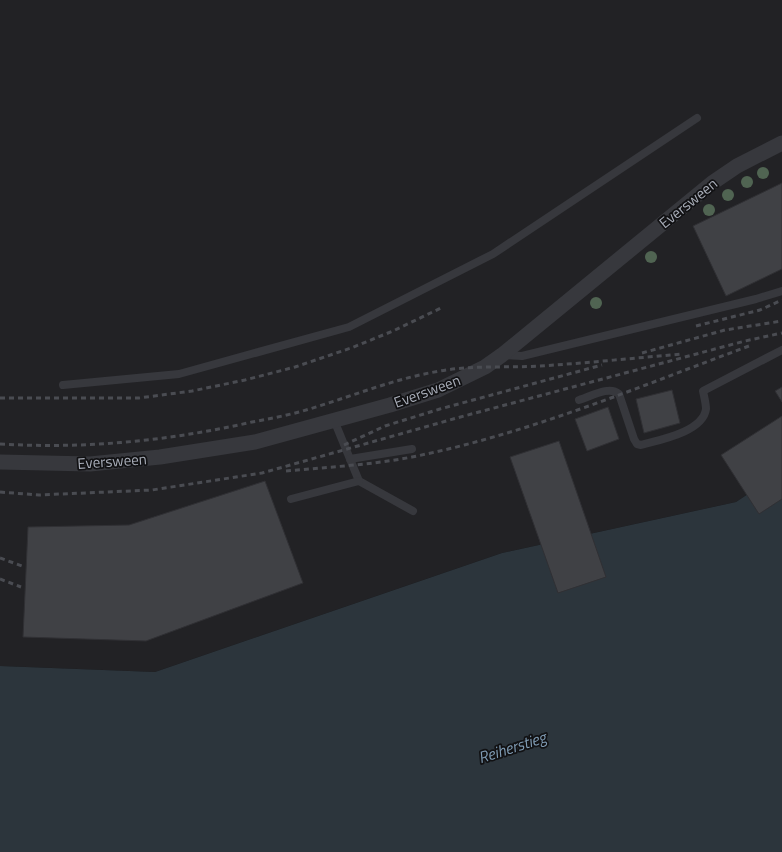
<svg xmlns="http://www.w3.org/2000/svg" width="782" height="852" font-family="'Titillium Web',sans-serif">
<rect width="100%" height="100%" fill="#161618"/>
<polygon fill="#222225" points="0,0 782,0 782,471 736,502 502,553 155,672 0,666"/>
<polygon fill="#2c353c" points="782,471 782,852 0,852 0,666 155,672 502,553 736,502"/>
<g fill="#404145" stroke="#303034">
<polygon points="782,183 782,269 726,296 693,226"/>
<polygon points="782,387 782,402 775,391"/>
<polygon points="672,390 680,423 644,433 636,399"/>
<polygon points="608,407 619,439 587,451 575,419"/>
<polygon points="782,416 782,499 759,514 721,455"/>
<polygon points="559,441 606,577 558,593 510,457"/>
<polygon points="265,481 303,583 146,641 23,637 28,527 129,525"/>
</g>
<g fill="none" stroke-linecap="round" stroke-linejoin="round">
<g stroke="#37383d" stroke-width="8">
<polyline points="503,355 522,356 756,299 782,291"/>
<polyline points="63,385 179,374 349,327 493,254 697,118"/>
<path d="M579,400c11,-3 30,-15 40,-6l15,45 3,5 4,1c18,-5 62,-13 65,-36 0,-5 -2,-13 -3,-18l79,-41"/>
<polyline points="334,420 359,481 413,511"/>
<polyline points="350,459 412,449"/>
<polyline points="291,499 359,481"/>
</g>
<polyline stroke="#37383d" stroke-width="15" points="0,462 90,464 160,457 255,442 390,405 438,390 485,367 502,355 712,183 737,166 782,143"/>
<g stroke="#4a4c52" stroke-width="3" stroke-dasharray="5 4" stroke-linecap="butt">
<polyline points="696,326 760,310 782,300"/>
<polyline points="642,353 725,330 782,321"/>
<polyline points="0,398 139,398 192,391 245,380 295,367 351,348 393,331 443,307"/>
<path d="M0,444c85,5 169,-3 252,-22 16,-3 32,-6 47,-10 47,-13 92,-33 141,-41 33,-6 66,-3 100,-5 47,-3 95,-8 142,-12"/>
<polyline points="344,445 385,426 440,409 602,365"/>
<path d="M286,471c42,-4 85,-6 126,-14 116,-23 226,-70 337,-111"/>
<polyline points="0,492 39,495 152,490 262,473 464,416 745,341 782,333"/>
<polyline points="0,558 22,566"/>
<polyline points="0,579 21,587"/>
</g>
</g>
<g fill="#506452">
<circle cx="763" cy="173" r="6"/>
<circle cx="747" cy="182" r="6"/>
<circle cx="728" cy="195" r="6"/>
<circle cx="709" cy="210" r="6"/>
<circle cx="651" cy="257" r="6"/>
<circle cx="596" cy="303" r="6"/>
</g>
<g text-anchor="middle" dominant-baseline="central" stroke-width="3.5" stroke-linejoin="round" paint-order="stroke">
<g font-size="15" fill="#a8adb8" stroke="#111113">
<text transform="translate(688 203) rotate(-39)">Eversween</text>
<text transform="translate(427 391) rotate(-20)">Eversween</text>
<text transform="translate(112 461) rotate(-4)">Eversween</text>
</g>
<g font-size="16" font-style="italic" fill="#7f9bb3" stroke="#111113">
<text transform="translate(512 747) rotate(-18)">Reiherstieg</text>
</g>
</g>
</svg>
